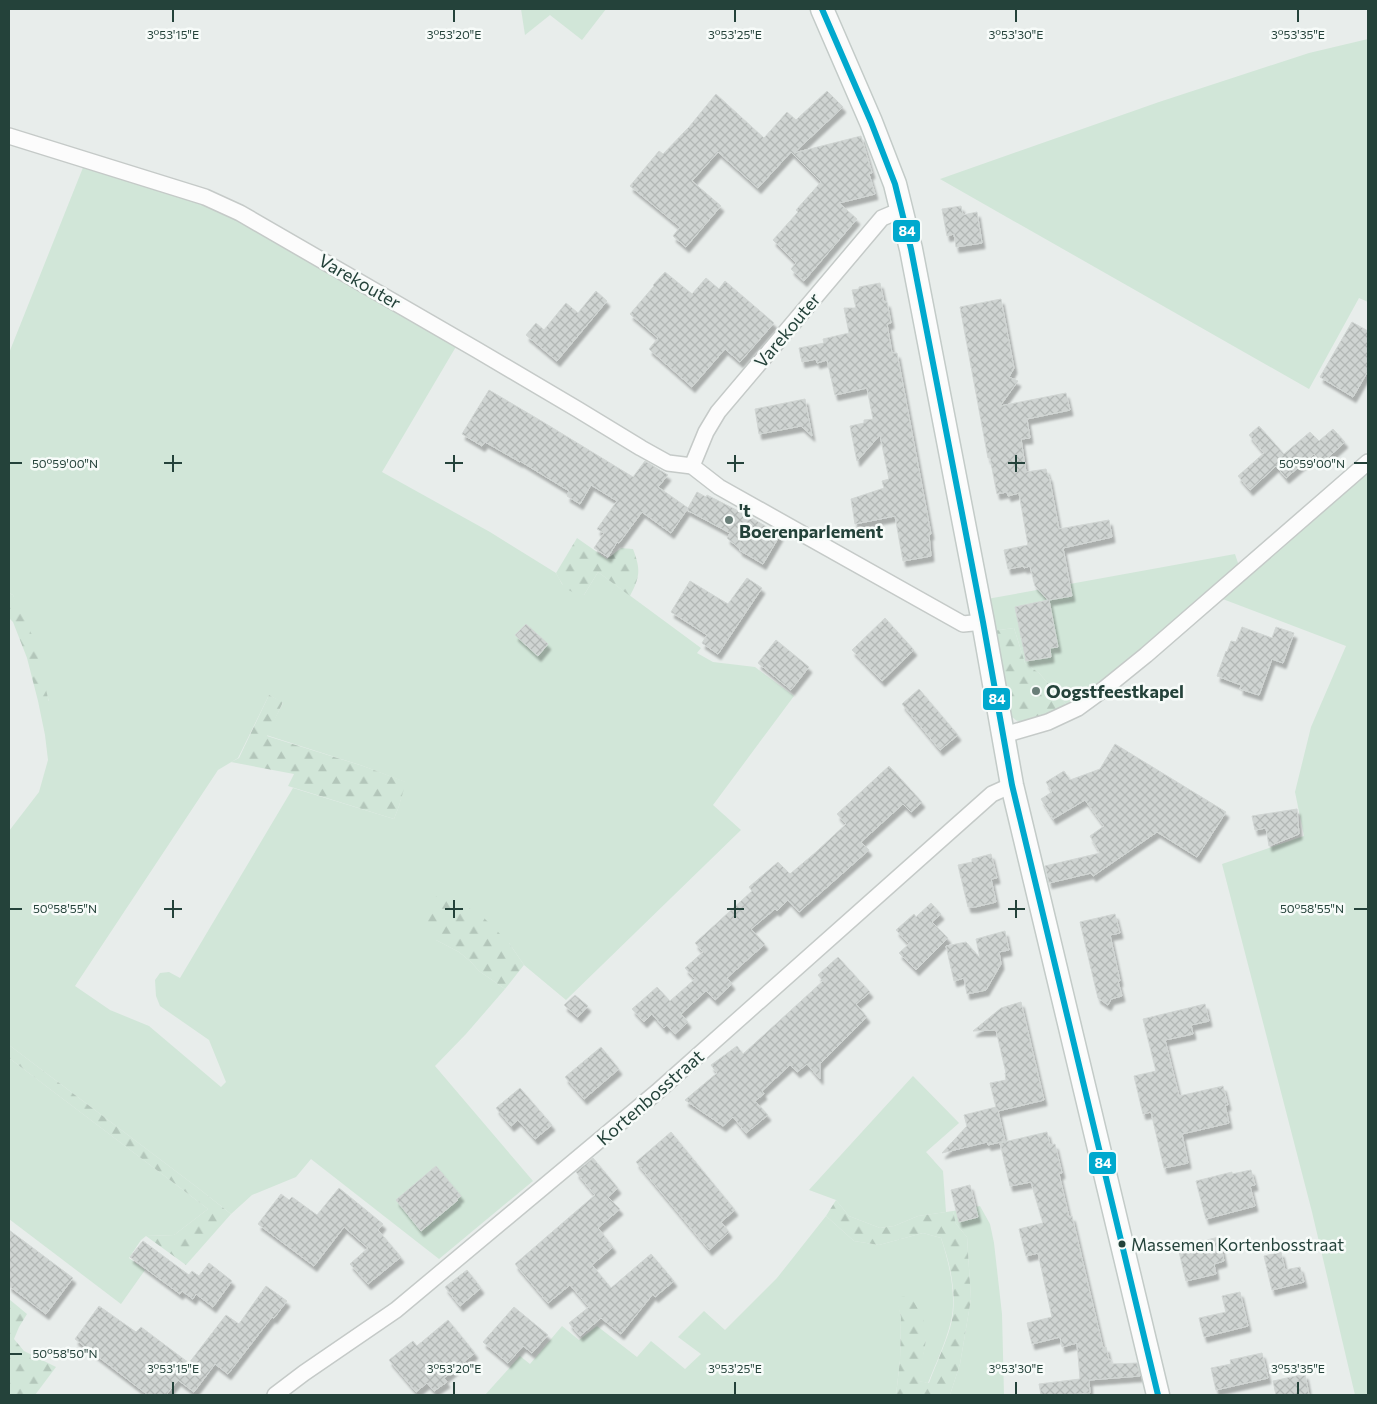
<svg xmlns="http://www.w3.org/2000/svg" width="1377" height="1404" font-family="Commissioner,sans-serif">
<defs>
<pattern id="forest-firs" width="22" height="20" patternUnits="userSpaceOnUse" patternTransform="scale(1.25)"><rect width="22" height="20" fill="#d1e6d8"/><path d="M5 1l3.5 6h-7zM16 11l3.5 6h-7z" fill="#b3c6ba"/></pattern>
<pattern id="building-cross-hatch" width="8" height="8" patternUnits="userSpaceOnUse" patternTransform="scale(1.25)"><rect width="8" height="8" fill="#cfd4d2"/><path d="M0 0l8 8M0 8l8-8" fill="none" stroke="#b2b7b5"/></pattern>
<filter id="shadow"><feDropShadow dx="3" dy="5.5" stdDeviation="1" flood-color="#0004"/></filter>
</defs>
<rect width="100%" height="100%" fill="#e8edeb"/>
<g fill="#d1e6d8" fill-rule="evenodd">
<polygon points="521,9 606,9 582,40 550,15 525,35"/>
<polygon points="1368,39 1368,302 1359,298 1309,389 940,179 1159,102 1309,53"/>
<path d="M84,165l100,32 40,15 233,133 -75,127 108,60 66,41 6,11 22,11 14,-23 103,76 -4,5 16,9 42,5 39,29 -81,109 28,25 -175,170 -42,-35 -15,-22 -73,-3 23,12 12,10 8,9 26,18 -39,45 -31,32 98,115 -94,78 -128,-100 -15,18 -44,18 -21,19 -33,-26 -189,-143v-214l30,-39 9,-32 -3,-25 -7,-34h11l-36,-106 -4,-2v-240zM269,695l14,8 -17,32 97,31 42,16 -6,24 -5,13 -101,-31 -113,190 -11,-6 -9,1 -5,7 1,16 4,10 49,34 17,42 -5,5 -72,-61 -39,-16 -35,-24 143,-216 20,-12z"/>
<polygon points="1368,473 1368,1395 1355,1395 1312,1212 1222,864 1304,836 1295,792 1311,727 1346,646 1220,598"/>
<path d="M1235,554l5,15c-56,47 -110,99 -174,135l-27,-31 -14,-10 -11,-35 -22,3 -5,-32z"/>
<polygon points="9,1058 208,1209 174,1235 146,1236 141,1240 129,1258 145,1270 121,1304 9,1219"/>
<polygon points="913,1076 959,1123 926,1152 943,1171 946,1212 918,1216 894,1226 880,1228 849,1216 836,1200 809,1190"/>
<polygon points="980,1206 990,1224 994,1243 1002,1314 1004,1395 950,1395 960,1364 971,1299 967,1237 956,1224 953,1211"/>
<path d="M826,1216l28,25 25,4 44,-12 18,5c8,24 16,58 10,83 -5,21 -15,42 -23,62l-10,-2 8,-41 -29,-42 4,19 -1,43 -4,35h-411l35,-39 10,8 32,-38 17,14 18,-14 40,31 14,-16 34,28 16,-15 -23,-17 26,-26 21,19 52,-52z"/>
</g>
<g fill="url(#forest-firs)">
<path d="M577,538l30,21 14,-11 12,1c8,21 7,28 -3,47l-32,-24 -14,23c-16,-2 -21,-8 -28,-22z"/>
<polygon points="9,593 13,595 33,637 49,702 38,701 27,658 13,622 9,618"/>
<path d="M1014,628l11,35 14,10 27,31c-11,5 -34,21 -47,17 -3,0 -4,-2 -7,-4l-20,-86z"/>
<polygon points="269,695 283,702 267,736 363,766 406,782 399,806 394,819 288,786 294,774 231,762 239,758"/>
<polygon points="438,895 456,900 483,917 509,943 524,965 505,989 479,971 471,962 459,952 436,940 427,930 425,914 428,903"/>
<polygon points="9,1045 198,1188 231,1214 186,1265 146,1236 174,1235 208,1209 9,1058"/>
<path d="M836,1200l13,16 31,12 14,-2 24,-10 35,-5 3,13 11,13 4,62 -11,65 -10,31h-54l4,-35 1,-43 -5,-19 14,-3 13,23 3,22 -7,41 10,2c7,-19 19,-44 23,-63 5,-27 -2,-57 -11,-82l-18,-5 -44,12 -25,-4 -28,-25z"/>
<polygon points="9,1299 27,1314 19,1327 14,1339 24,1351 56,1367 35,1395 9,1395"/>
</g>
<g fill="url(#building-cross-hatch)" stroke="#d1d6d4" filter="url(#shadow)">
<polygon points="827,91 843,107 794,153 861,136 872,173 869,174 875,194 839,203 857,219 804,281 791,269 796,263 773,240 798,212 796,210 821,182 791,152 758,188 718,152 692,181 721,206 686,247 673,236 680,227 630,186 659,151 663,154 689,127 716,94 764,138 787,112 796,120"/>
<polygon points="961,206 963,215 977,212 982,243 956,247 954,234 947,236 942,209"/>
<polygon points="665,272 692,294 706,278 719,289 725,281 774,323 740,362 725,349 692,387 649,349 658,338 630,314 654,286 653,285"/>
<polygon points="880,283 884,302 887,302 891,323 887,324 892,353 897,353 931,534 929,535 931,556 903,561 895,516 855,524 851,499 884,488 882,481 889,479 880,435 857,461 850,426 864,423 864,420 873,419 867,388 835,395 827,360 817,363 816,359 802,362 799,348 824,343 823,339 849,333 844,308 856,308 852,290 859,289 859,287"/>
<polygon points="596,291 607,301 557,361 526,335 536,323 544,330 566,303 578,313"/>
<polygon points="1001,299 1014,368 1009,377 1018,381 1000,406 1066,393 1070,410 1027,419 1030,438 1021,439 1026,472 1046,469 1048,476 1049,476 1059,529 1109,520 1112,537 1063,548 1072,596 1049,600 1058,647 1050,648 1051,657 1026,661 1015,607 1048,600 1035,586 1030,566 1024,568 1024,566 1008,569 1004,550 1028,545 1019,493 1008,496 1007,492 997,494 990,458 988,458 960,307"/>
<polygon points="1352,322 1368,331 1368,371 1353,397 1320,377"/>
<polygon points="489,390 543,422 633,477 645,461 668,475 658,487 688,508 671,533 642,512 619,543 617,542 608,557 594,548 604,533 597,529 617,501 591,485 580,504 567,496 569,491 520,461 520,462 485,442 482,446 462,434"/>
<polygon points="805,399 812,436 801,426 759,434 755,409"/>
<polygon points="1259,426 1284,454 1310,432 1319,441 1333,429 1345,442 1322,463 1314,454 1286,478 1276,466 1250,490 1238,476 1264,453 1249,435"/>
<polygon points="697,492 706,497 707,495 750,517 780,535 763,564 739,550 740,549 727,538 730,533 687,510"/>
<polygon points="747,578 762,588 718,654 702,643 707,635 671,612 690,581 728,604"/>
<polygon points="885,618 914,650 882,681 852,650"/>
<polygon points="526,624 548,644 538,656 515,635"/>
<polygon points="1242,627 1272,638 1276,627 1294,633 1283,663 1272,659 1259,695 1240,689 1241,685 1217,676 1226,651 1227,652 1231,641 1236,642"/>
<polygon points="776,640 809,667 791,690 758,663"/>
<polygon points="919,689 958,735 940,750 902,704"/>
<polygon points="1115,744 1226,812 1197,857 1157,832 1093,876 1091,873 1049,883 1045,866 1100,853 1090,836 1104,826 1085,800 1053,819 1041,799 1052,792 1046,782 1064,771 1070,780 1100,769"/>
<polygon points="889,766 922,802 911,812 903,804 861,842 869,850 799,912 788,900 777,911 775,909 751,929 765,944 727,978 732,984 715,1000 706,991 681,1014 688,1022 675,1034 667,1025 664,1028 652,1014 644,1022 632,1009 657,987 670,1001 695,979 685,968 703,952 695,943 752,891 749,887 778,862 790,874 816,852 846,824 837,814"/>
<polygon points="1297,809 1299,834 1269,846 1266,828 1255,830 1252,816"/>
<polygon points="991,854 997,878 991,879 996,902 975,907 968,907 958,865 972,862 972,859"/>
<polygon points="931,903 941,914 932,922 948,938 916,970 899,953 909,944 896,930 914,914 916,917"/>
<polygon points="1115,914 1120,933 1110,935 1120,981 1118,981 1122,996 1111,999 1108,1005 1098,998 1080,922"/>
<polygon points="1005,931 1009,950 999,952 1001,964 986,990 967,994 964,978 954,981 946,946 966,942 980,958 976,939"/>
<polygon points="838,957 870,992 856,1004 867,1017 820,1064 820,1079 807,1064 797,1072 790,1065 762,1091 764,1094 755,1101 768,1115 746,1133 733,1117 723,1126 685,1100 717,1073 711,1065 737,1046 743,1054 823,981 818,975"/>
<polygon points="575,995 588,1006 578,1017 564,1005"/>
<polygon points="1021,1002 1044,1100 998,1111 1005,1141 988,1145 987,1142 942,1153 967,1126 964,1115 996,1107 990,1083 1006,1080 1005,1073 1006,1073 996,1030 973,1031 1001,1008"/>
<polygon points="1205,1004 1209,1021 1191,1025 1193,1034 1165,1040 1179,1096 1223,1086 1228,1105 1225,1105 1229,1123 1182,1134 1188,1163 1164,1168 1151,1112 1143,1114 1134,1076 1156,1071 1143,1019"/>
<polygon points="601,1047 619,1069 584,1099 565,1077"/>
<polygon points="520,1088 552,1125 535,1139 518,1120 511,1126 496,1108"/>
<polygon points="671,1132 735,1210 721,1222 729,1232 709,1250 636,1162"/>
<polygon points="1047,1132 1050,1145 1055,1144 1062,1173 1059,1174 1069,1217 1072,1216 1103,1348 1106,1347 1109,1360 1111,1360 1111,1364 1137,1363 1140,1376 1089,1380 1090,1393 1063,1395 1041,1395 1039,1384 1080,1379 1077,1343 1062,1347 1060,1337 1032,1344 1027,1323 1052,1317 1038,1253 1026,1256 1019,1229 1043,1223 1031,1182 1010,1186 1000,1143"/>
<polygon points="593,1158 618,1188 608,1197 620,1209 598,1228 613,1247 592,1265 611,1288 651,1254 674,1281 655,1297 653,1294 621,1334 601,1318 580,1336 569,1323 589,1307 570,1285 548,1303 515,1264 595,1195 576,1172"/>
<polygon points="436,1166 461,1196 457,1199 458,1200 421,1231 396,1200"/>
<polygon points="1251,1170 1255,1185 1250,1186 1255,1206 1206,1219 1196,1181 1232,1172 1232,1174"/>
<polygon points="970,1185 978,1217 959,1222 951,1190"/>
<polygon points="339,1188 383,1224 378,1230 401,1257 368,1284 350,1264 368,1248 344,1227 314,1266 258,1224 281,1194 289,1200 292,1197 317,1215"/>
<polygon points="9,1230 73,1278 46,1314 9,1286"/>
<polygon points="1219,1237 1224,1261 1214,1264 1216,1274 1186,1281 1178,1247"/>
<polygon points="143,1241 189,1275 192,1271 199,1276 209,1263 232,1281 213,1307 196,1294 193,1299 182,1291 180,1294 130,1257"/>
<polygon points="1281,1252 1285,1270 1300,1267 1304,1282 1272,1290 1264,1256"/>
<polygon points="467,1270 481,1288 460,1306 445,1287"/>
<polygon points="266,1286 287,1301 274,1318 272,1317 228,1374 215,1364 194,1392 178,1380 166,1395 148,1395 75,1339 99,1306 136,1332 141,1327 189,1363 226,1315 239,1324"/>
<polygon points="1240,1292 1248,1326 1204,1337 1199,1318 1226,1312 1222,1296"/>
<polygon points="514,1307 548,1335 532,1353 523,1346 508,1363 483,1342"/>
<polygon points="448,1320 475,1353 444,1378 447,1382 434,1391 427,1383 416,1392 389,1360 413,1341 417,1346"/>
<polygon points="1262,1353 1268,1378 1216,1390 1211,1368 1231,1364 1230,1360"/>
<polygon points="1305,1374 1309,1395 1276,1395 1273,1381"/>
</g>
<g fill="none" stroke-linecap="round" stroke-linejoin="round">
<defs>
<g id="street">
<polyline points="9,136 205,197 240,213 477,350 577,409 641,448 668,463 692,466 719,487 963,624 983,622"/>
<polyline points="692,466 706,432 718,412 882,218 901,210"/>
<polyline points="1004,735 1048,722 1078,708 1104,689 1146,655 1368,462"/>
<polyline points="275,1395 304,1373 396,1310 657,1092 992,794 1012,785"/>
</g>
<polyline id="secondary" points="822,9 871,122 895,184 911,249 983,622 1012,785 1158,1395"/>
</defs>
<use href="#street" stroke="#c5cac8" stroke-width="18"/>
<use href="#secondary" stroke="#c3cbc8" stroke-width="25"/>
<use href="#street" stroke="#fcfcfc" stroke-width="15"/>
<use href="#secondary" stroke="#fcfcfc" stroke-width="22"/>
<defs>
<polyline id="bus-1" points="822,9 871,122 895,184 911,249 983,622 1012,785 1158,1395"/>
</defs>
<use href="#bus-1" stroke="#f7fbf9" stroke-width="10"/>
<use href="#bus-1" stroke="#00a9ce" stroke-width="6"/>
</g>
<path fill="none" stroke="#24423a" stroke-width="2" d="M173,10v12M454,10v12M735,10v12M1016,10v12M1298,10v12M173,455v17M454,455v17M735,455v17M1016,455v17M10,463h12M164,463h18M445,463h18M727,463h17M1008,463h17M1354,463h13M173,900v18M454,900v18M735,900v18M1016,900v18M10,909h12M164,909h18M445,909h18M727,909h17M1008,909h17M1354,909h13M10,1354h12M173,1382v12M454,1382v12M735,1382v12M1016,1382v12M1298,1382v12"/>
<g fill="#697e78" stroke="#f7fbf9" stroke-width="2">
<circle cx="729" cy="520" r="5"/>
<circle cx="1036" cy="691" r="5"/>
</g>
<circle fill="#24423a" stroke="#f7fbf9" stroke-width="2" cx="1122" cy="1244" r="4.5"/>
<g text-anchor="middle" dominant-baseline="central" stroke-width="5" stroke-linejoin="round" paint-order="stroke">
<g font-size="17" fill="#24423a" stroke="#f7fbf9" text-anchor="start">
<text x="1131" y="1244">Massemen Kortenbosstraat</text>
</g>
<g font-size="18" fill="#24423a" stroke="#f7fbf9">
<text transform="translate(360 281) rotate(30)">Varekouter</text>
<text transform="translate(787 330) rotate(-50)">Varekouter</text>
<text transform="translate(650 1097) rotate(-41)">Kortenbosstraat</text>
</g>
<g font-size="18" font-weight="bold" fill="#24423a" stroke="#f7fbf9" text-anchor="start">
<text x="739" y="510">'t<tspan x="739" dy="21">Boerenparlement</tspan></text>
<text x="1046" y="691">Oogstfeestkapel</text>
</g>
</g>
<g font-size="12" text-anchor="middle" fill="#24423a" stroke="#f7fbf9" stroke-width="5" stroke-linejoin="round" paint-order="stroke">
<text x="173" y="39">3°53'15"E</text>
<text x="454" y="39">3°53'20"E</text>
<text x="735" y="39">3°53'25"E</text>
<text x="1016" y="39">3°53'30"E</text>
<text x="1298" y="39">3°53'35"E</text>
<text x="65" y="468">50°59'00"N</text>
<text x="1312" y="468">50°59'00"N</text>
<text x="65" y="913">50°58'55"N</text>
<text x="1312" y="913">50°58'55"N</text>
<text x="65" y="1358">50°58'50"N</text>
<text x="173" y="1373">3°53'15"E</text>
<text x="454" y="1373">3°53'20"E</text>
<text x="735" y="1373">3°53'25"E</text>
<text x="1016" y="1373">3°53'30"E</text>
<text x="1298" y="1373">3°53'35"E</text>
</g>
<g stroke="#f7fbf9" stroke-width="2">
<rect x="892" y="219" width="29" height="24" rx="5" fill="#00a9ce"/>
<rect x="982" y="687" width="29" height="24" rx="5" fill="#00a9ce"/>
<rect x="1088" y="1151" width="29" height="24" rx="5" fill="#00a9ce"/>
</g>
<g font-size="14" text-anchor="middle" font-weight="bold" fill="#fff">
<text x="907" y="236">84</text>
<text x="997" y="704">84</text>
<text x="1103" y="1168">84</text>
</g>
<rect width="1377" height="1404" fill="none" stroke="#24423a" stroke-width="20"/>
</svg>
